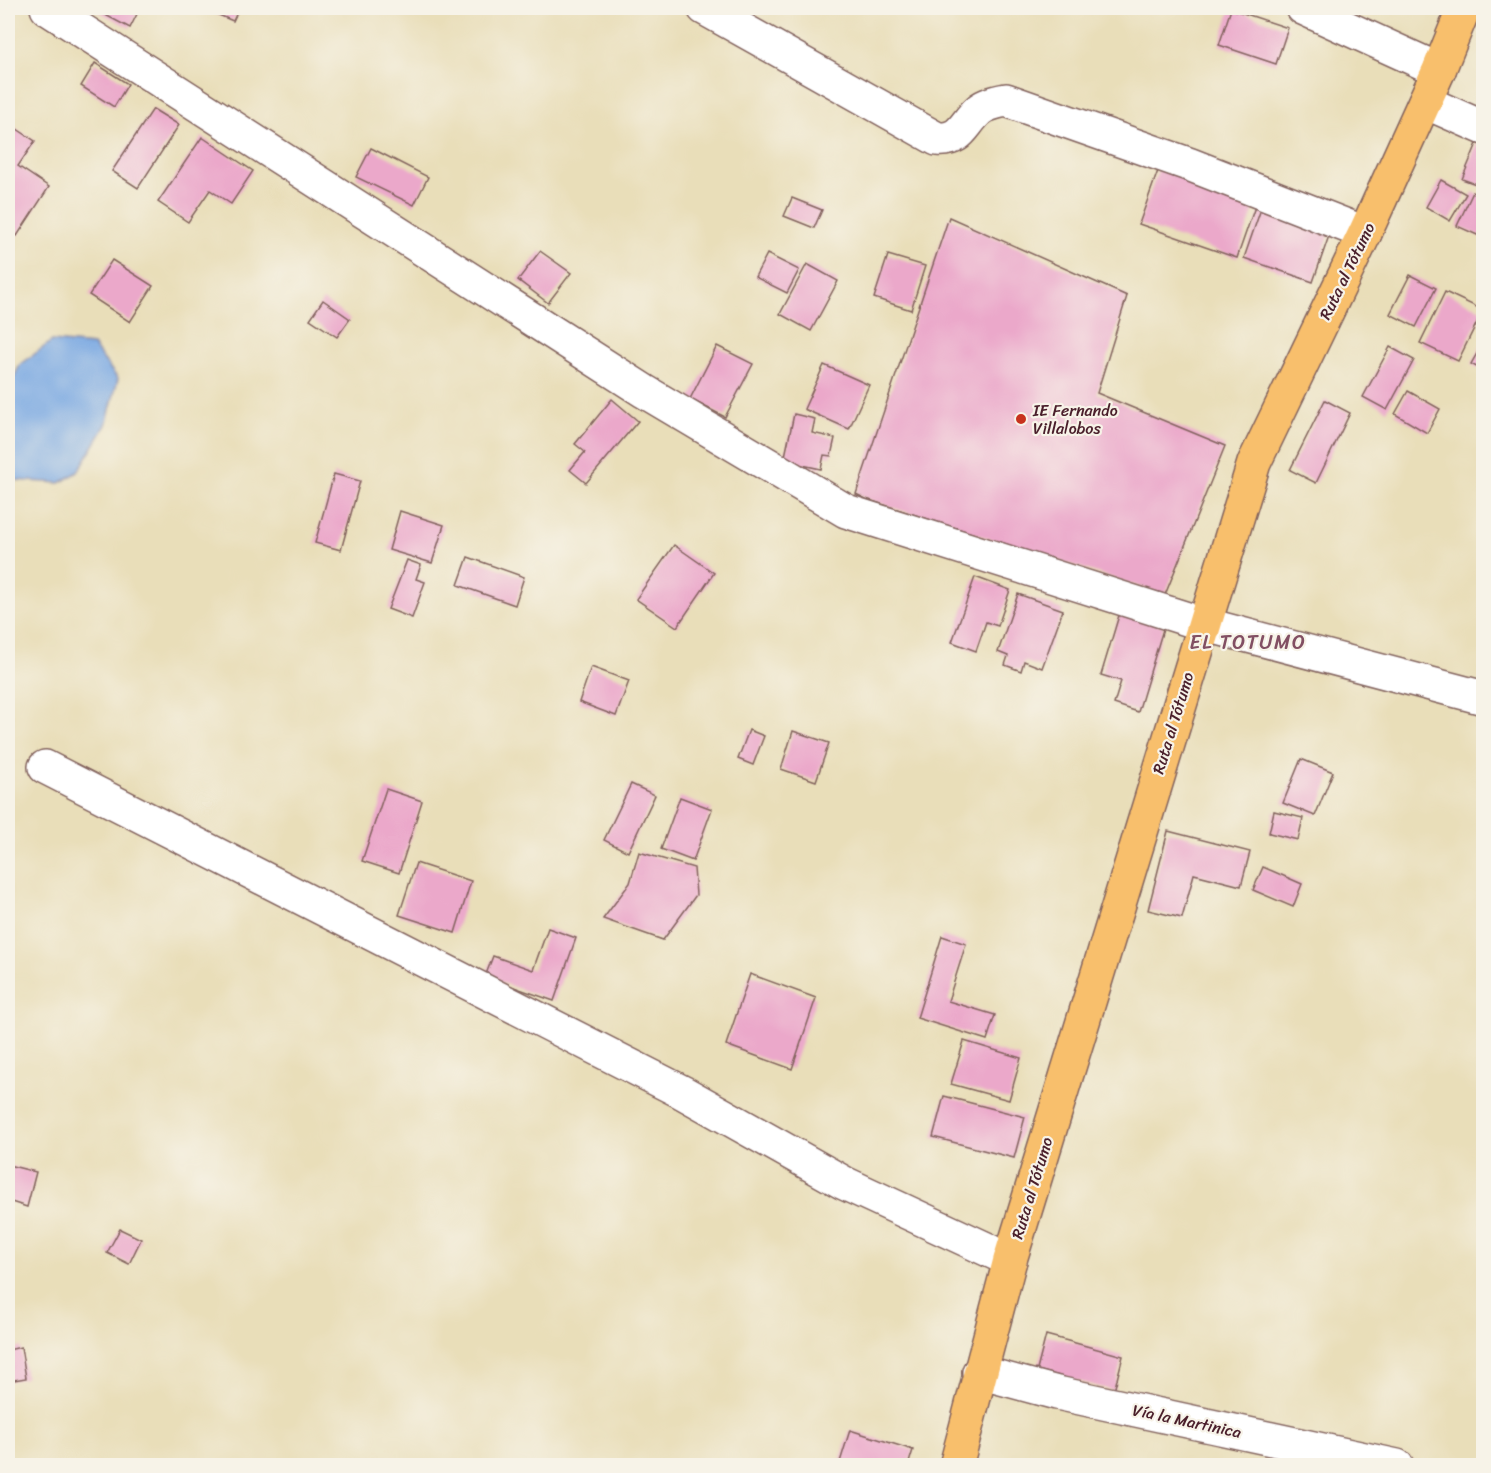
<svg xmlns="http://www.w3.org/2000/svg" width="1491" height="1473" font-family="Sriracha,sans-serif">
<rect width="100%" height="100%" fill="#f7f3e8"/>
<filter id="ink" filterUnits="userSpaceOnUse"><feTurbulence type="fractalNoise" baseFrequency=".0167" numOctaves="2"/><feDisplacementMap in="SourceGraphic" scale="12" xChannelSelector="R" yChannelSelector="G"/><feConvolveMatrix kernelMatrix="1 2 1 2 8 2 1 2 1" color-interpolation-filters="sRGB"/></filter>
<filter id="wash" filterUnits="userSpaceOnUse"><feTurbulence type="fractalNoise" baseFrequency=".008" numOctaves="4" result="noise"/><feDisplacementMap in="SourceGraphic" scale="24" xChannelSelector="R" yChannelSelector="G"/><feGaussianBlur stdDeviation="1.35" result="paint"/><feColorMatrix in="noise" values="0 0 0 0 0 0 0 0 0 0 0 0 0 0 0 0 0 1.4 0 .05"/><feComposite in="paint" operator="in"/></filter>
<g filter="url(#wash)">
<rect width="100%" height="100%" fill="#e9deb9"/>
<polygon fill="#78a7e2" stroke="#616386" stroke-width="1.5" points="52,341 93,345 118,379 106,425 78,472 60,483 14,480 8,469 8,389 20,365"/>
<g id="blocks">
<g fill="#eba8ca">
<polygon points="95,8 140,8 130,28 94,9"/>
<polygon points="202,8 239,8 233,21"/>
<polygon points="1231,9 1288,28 1276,64 1219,45"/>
<polygon points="95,63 128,84 114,107 81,86"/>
<polygon points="153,109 179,125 138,188 112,171"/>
<polygon points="8,123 35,141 18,166 49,187 17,236 8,230"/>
<polygon points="1481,134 1484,135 1484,187 1462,179"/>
<polygon points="202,137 253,171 231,204 210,190 188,222 158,202"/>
<polygon points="371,148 428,177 414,205 356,177"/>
<polygon points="1160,165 1258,198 1237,258 1139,224"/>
<polygon points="1441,180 1466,194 1450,221 1426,207"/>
<polygon points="1473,192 1484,197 1484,238 1457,226"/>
<polygon points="792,198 822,210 814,228 784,216"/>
<polygon points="1263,203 1332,227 1313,282 1244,258"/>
<polygon points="949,217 1127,296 1097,393 1225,446 1165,595 866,499 856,494"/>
<polygon points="540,251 571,273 548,303 518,280"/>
<polygon points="767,254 799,270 787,293 755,277"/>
<polygon points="888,255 925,266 911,310 874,298"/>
<polygon points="112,260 153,286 130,322 89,295"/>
<polygon points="807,264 838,281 811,331 780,314"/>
<polygon points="1410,275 1436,288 1416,327 1390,314"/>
<polygon points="1445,292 1483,310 1458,361 1420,343"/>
<polygon points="323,300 350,319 337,337 310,319"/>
<polygon points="1484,341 1484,371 1471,364"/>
<polygon points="717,346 753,364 725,417 690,399"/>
<polygon points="1390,347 1414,360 1387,410 1363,397"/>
<polygon points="824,365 869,385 849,429 804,409"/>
<polygon points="1408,391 1440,409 1427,433 1395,414"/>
<polygon points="612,399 638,421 586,483 570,470 585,452 575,444"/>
<polygon points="1325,400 1350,413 1316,483 1290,470"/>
<polygon points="794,414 815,419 812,433 835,438 831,456 824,455 821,469 784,461"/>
<polygon points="334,474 360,481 341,550 315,543"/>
<polygon points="400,511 444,525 432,563 389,550"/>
<polygon points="674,545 714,573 677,627 636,599"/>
<polygon points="468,557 524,577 515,605 458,585"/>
<polygon points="407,560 421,565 416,579 425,582 412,618 388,609"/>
<polygon points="975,577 1010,590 998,626 986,622 976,651 952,642"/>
<polygon points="1018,594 1063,610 1042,668 1024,661 1021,671 1005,665 1008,656 998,652"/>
<polygon points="1120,612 1164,626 1138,712 1114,704 1121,681 1101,675"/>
<polygon points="591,667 629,681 616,716 579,702"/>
<polygon points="749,730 764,736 753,765 738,759"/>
<polygon points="793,731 829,743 816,781 781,769"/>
<polygon points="1301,759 1333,772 1315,816 1283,803"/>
<polygon points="631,784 655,795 628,852 604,840"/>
<polygon points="386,789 422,801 399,873 362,861"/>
<polygon points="680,797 712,809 693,861 661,849"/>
<polygon points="1274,811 1303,818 1298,840 1269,833"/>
<polygon points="1168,831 1250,852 1241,886 1194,874 1182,918 1148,910"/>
<polygon points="639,852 694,868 696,895 663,940 603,919 630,883"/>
<polygon points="416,863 471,881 455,933 399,915"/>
<polygon points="1263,867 1302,884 1293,907 1253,890"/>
<polygon points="548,928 576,938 554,1001 485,977 493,956 533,970"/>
<polygon points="942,936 966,944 948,1001 995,1015 987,1040 917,1018"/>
<polygon points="750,974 816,998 792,1069 726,1045"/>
<polygon points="964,1041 1021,1058 1009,1100 951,1084"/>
<polygon points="944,1096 1025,1117 1014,1158 933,1137"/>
<polygon points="8,1165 36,1172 27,1207 8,1201"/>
<polygon points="120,1229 141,1239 129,1264 107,1253"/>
<polygon points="1046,1335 1123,1356 1114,1391 1037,1370"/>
<polygon points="21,1347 26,1378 8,1381 8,1350"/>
<polygon points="850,1430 913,1450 908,1466 851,1466 840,1462"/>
</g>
</g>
</g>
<g filter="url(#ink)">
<use href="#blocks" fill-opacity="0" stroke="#82625d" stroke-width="1.5"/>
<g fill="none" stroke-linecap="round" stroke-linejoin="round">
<defs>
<g id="minor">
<polyline points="47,8 644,391 846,511 1203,624 1484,698"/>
<path d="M704,8l233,131c25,2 26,-15 42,-29 7,-6 18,-8 27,-10l185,65 174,68"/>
<polyline points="1303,8 1439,70"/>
<polyline points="1425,102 1484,128"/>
<polyline points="45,767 682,1092 844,1183 1010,1260"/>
<polyline points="979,1372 1057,1393 1397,1466"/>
</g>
<polyline id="major" points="956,1466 1010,1260 1254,463 1365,233 1439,70 1464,8"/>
</defs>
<use href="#minor" stroke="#82625d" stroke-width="36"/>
<use href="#major" stroke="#82625d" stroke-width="36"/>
<use href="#minor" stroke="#fff" stroke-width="33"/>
<use href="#major" stroke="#f8bf6c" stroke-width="33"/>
</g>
</g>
<circle fill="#c8321e" stroke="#f7f3e8" stroke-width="2" cx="1021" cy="419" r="6"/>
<g text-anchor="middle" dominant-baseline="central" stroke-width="4.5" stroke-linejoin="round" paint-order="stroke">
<g font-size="16" fill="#4a1f2b" stroke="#f7f3e8">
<text transform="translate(1347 271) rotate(-64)">Ruta al Tótumo</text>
<text transform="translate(1173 723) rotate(-73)">Ruta al Tótumo</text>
<text transform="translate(1032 1188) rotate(-73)">Ruta al Tótumo</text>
<text transform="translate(1187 1421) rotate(12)">Vía la Martinica</text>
</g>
<g font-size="16" fill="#4a1f2b" stroke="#f7f3e8" text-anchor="start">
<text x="1033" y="410">IE Fernando<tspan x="1033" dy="18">Villalobos</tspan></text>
</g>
<g font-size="20" letter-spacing="1.5" fill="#824f63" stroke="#f7f3e8">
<text x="1248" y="642">EL TOTUMO</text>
</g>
</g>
<rect width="1491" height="1473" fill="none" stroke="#f7f3e8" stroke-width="30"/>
</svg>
